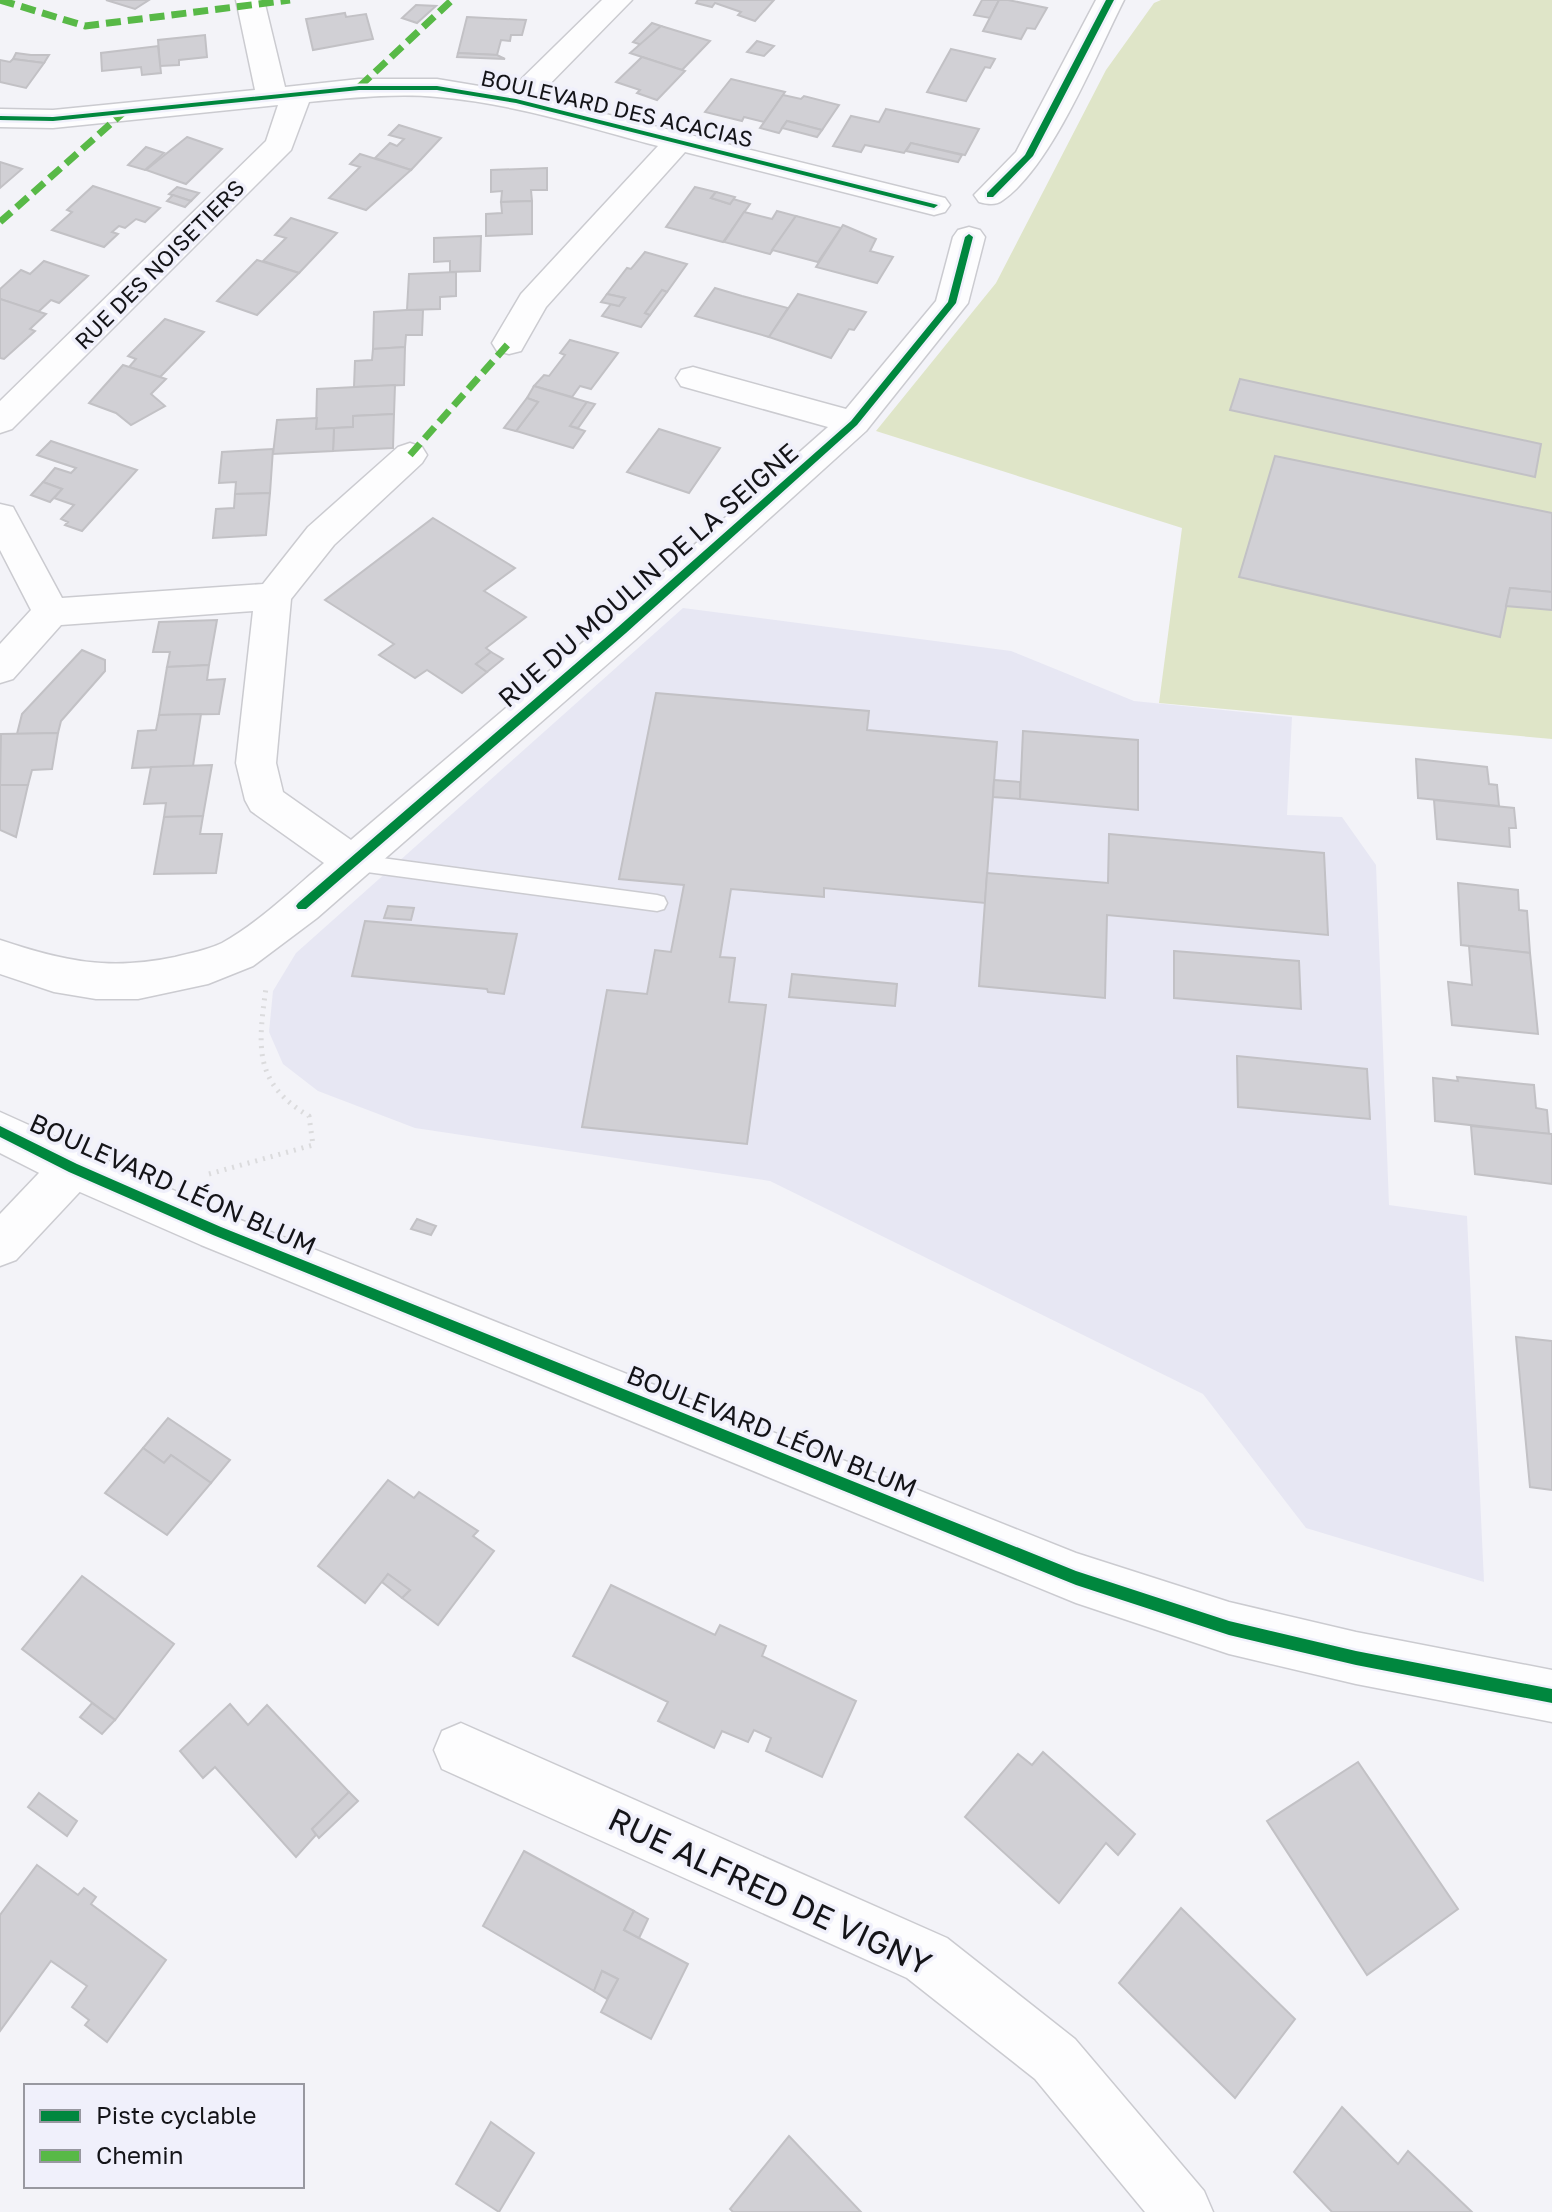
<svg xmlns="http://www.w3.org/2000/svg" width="1552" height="2212" font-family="'Golos Text',sans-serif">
<rect width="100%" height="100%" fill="#f3f3f8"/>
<polygon fill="#e7e7f3" points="683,608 1011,651 1134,701 1292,717 1287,815 1342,817 1376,865 1389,1205 1467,1216 1484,1582 1306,1528 1203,1394 770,1181 415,1128 318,1091 283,1064 269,1032 273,991 296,953"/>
<polygon fill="#dfe5c8" points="1161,0 1552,0 1552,739 1159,703 1182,528 876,431 996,283 1106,70 1154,3"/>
<g fill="#d1d0d5" stroke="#c2c1c5" stroke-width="2">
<polygon points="106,0 149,0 135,9"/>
<polygon points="698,0 774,0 755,21 738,15 741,12 715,3 712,7 696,3"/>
<polygon points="982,0 999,0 990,18 974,15"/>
<polygon points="999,0 1008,0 1047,8 1035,29 1027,28 1021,39 983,31"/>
<polygon points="416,5 436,6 417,23 402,18"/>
<polygon points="345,13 346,17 366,14 373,39 313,50 306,19"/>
<polygon points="467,17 526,20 522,35 511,35 510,41 501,40 497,55 458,53"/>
<polygon points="652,23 661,26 642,45 633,42"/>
<polygon points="661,26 710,41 682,70 630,53"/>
<polygon points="205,35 207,57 179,60 179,65 160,66 158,40"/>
<polygon points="757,41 774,46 764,56 747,52"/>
<polygon points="158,46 161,73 142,75 141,67 102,71 101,53"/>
<polygon points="951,49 995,59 990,68 985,67 966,101 927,92"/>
<polygon points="16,53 31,55 49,55 44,63 13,59"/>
<polygon points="458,53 497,55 505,59 457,57"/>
<polygon points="642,57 682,70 685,71 657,100 637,93 640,90 616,82"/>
<polygon points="13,59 44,63 26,88 0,82 0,60 10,62"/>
<polygon points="731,79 785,92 764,122 744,117 742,121 705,112"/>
<polygon points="783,95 801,99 804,96 839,105 822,130 787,121 779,133 760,128"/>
<polygon points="886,109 979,129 965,155 911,143 904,153 865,145 861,152 833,146 851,116 879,122"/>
<polygon points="787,121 822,130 817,137 782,128"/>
<polygon points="399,125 441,138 411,170 375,158 390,143 397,146 404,139 389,135"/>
<polygon points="187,137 222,149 186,184 146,170"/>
<polygon points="911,143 962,155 958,162 906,151"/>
<polygon points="146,147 164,153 145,170 128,165"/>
<polygon points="360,154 411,170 366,210 329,198 360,167 350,164"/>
<polygon points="0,162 22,169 0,188"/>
<polygon points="547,168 547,190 531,190 532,201 501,202 502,191 491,192 491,170"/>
<polygon points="93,186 160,208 145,222 136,219 125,228 119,226 112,232 118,234 104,247 52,230 72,212 67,210"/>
<polygon points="177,187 199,193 191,201 169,194"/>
<polygon points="695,187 716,192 711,198 730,204 733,199 750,204 723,242 666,227"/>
<polygon points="716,192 735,197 730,204 711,198"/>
<polygon points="173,195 191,201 185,207 167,201"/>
<polygon points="532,201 532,234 486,236 486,214 502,213 501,202"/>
<polygon points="777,211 796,216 770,254 724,242 744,212 772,219"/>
<polygon points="796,216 841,228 818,262 772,250"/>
<polygon points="291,218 337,233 299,273 263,261 286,238 275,235"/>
<polygon points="843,225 876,239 870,251 893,257 877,283 816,267"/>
<polygon points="481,236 480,271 450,272 450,261 434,262 434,238"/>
<polygon points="645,252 687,264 667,292 662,290 645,313 650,315 641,327 602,316 611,304 619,306 625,298 607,294 627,268 631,269"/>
<polygon points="257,260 299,273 257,315 217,301"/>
<polygon points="44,261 88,276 59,303 51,300 38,312 0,299 0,289 21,270 30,274"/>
<polygon points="456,272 456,296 440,297 440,309 407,310 409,274"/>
<polygon points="715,288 742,296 788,308 769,337 695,316"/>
<polygon points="662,290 667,292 650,315 645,313"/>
<polygon points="607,294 625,298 619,306 601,302"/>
<polygon points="798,294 866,312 854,330 849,329 831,358 769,337"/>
<polygon points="0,299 46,314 30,329 35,331 4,359 0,358"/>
<polygon points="407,310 423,310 422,335 406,335 405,347 373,349 374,312"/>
<polygon points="165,319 204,332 160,377 129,367 136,359 128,356"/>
<polygon points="570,340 618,353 591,389 580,386 572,397 534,386 544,375 549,376 565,355 560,353"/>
<polygon points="405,347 404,385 354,387 355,361 372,360 373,349"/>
<polygon points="123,365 166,379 151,394 165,406 131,425 116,413 89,403"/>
<polygon points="1240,379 1541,444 1535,477 1230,410"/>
<polygon points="395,385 394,414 353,416 353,427 316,429 317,389"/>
<polygon points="534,386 587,402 570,426 585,431 573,448 516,431 538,402 527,398"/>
<polygon points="527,398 538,402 516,431 504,428"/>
<polygon points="587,402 595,404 578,428 570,426"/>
<polygon points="394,414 393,448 333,451 334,428 353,427 353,416"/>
<polygon points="317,418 316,429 334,428 333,451 273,454 277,420"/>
<polygon points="659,429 720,448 689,493 627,472"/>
<polygon points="51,441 137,470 82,531 65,525 68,522 61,519 74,505 54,498 62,489 43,482 55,468 71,473 76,468 37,455"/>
<polygon points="273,449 270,493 235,494 236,482 219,483 222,452"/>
<polygon points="1275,456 1552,513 1552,592 1510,588 1500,637 1239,577"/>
<polygon points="43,482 62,489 50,502 31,495"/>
<polygon points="270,493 266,535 213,538 216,509 234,508 235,494"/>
<polygon points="433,518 515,568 484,591 526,617 486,648 491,652 476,664 487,672 462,693 427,670 415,678 379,655 394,644 325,600"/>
<polygon points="1510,588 1552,592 1552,610 1506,606"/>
<polygon points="217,620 209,665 167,667 170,652 153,652 159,622"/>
<polygon points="82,650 105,660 105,671 61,721 58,733 17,734 22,714"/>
<polygon points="491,652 503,659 487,672 476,664"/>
<polygon points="209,665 207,680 225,679 219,714 159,715 167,667"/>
<polygon points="656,693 869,711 867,730 997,742 985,903 824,888 824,897 731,889 720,957 735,958 729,1002 766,1005 747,1144 582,1127 607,990 647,994 655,950 671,952 684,885 619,879"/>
<polygon points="201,714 193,766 132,768 138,731 156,730 159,715"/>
<polygon points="1023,731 1138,740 1138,810 1020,799"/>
<polygon points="58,733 52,769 32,770 28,785 0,785 1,734"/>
<polygon points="1416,759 1487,767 1489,784 1497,785 1499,806 1418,798"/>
<polygon points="212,765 203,816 164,817 166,803 144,804 151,767"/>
<polygon points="994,780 1020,782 1020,799 993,797"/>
<polygon points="0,785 28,785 16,837 0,830"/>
<polygon points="1434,800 1514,808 1516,828 1509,828 1510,847 1437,839"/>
<polygon points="203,816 200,834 222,834 216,873 154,874 164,817"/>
<polygon points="1109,834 1324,853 1328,935 1107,915 1105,998 979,986 987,873 1108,883"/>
<polygon points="1458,883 1518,890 1519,910 1527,911 1530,953 1461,945"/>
<polygon points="388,906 414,908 411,920 384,918"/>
<polygon points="365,921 517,934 504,994 488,992 487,989 352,976"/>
<polygon points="1469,946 1530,953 1538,1034 1452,1025 1448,982 1472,985"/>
<polygon points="1174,951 1299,961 1301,1009 1174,998"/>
<polygon points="792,974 897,984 895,1006 789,997"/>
<polygon points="1237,1056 1367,1069 1370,1119 1238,1107"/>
<polygon points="1457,1077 1534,1085 1536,1108 1547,1110 1549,1134 1435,1121 1433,1078 1458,1081"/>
<polygon points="1471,1126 1552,1134 1552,1184 1475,1174"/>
<polygon points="417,1219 436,1226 431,1235 411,1229"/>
<polygon points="1516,1337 1552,1341 1552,1490 1530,1487"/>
<polygon points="168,1418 230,1460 211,1483 171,1455 164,1463 143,1448"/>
<polygon points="143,1448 164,1463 171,1455 211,1483 167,1535 105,1493"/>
<polygon points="388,1480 414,1498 419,1492 478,1531 473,1536 494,1551 438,1625 402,1598 410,1590 388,1574 365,1603 318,1566"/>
<polygon points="388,1574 410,1590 402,1598 382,1582"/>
<polygon points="82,1576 174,1644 115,1720 22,1649"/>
<polygon points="611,1585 715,1635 720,1625 766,1646 762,1656 856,1701 822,1777 766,1751 771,1738 754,1730 748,1742 722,1731 714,1748 658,1721 668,1702 573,1656"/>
<polygon points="92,1703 115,1720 102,1734 80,1717"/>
<polygon points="230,1704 248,1725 267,1705 349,1792 312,1829 316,1835 296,1857 215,1767 203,1778 180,1751"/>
<polygon points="1043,1752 1135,1834 1118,1855 1106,1843 1059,1903 965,1817 1018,1754 1032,1765"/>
<polygon points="1358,1762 1458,1909 1367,1975 1267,1821"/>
<polygon points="349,1792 358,1801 319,1838 312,1829"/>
<polygon points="39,1793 77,1821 67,1836 28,1807"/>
<polygon points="524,1851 634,1911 624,1930 688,1964 651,2039 601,2012 618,1979 602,1971 594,1991 483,1926"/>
<polygon points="37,1865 78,1895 84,1888 96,1897 91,1904 166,1960 107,2042 85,2025 89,2020 72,2007 87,1986 51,1961 0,2031 0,1915"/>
<polygon points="1181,1908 1295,2019 1235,2098 1119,1983"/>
<polygon points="634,1911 648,1919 639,1938 624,1930"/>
<polygon points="602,1971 618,1979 607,1999 594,1991"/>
<polygon points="1342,2107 1398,2164 1408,2151 1472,2212 1332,2212 1294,2172"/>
<polygon points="491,2122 534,2153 499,2212 456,2184"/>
<polygon points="789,2136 861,2212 733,2212 730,2209"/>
</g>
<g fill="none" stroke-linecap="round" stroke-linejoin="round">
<defs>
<polygon id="lane" points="352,854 657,895 664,897 667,903 664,909 657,911 352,870 345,868 342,862 345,856"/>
<g id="street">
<path d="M236,0h28l21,87 74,-8h78l72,12 93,-91h30l-95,97 408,101 5,7 -5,7 -11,3 -249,-63 -139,155 -25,44 -12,3 -12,-3 -5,-8 29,-49 137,-148c-72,-19 -146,-43 -221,-49 -42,-4 -86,1 -128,5l-18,48 -279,279 -12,4v-32l266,-260 12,-36 -225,23 -53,-1v-18l53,1 202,-20z"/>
<path d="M1096,0h28c-28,55 -72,166 -121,200 -8,6 -16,4 -24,2l-5,-7 42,-43z"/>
<path d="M969,227l11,3 5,7 -17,66 -102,128 -231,209 -318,278 -64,48 -45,18 -70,15h-42l-42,-7 -54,-18v-34c63,21 108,31 175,17 16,-4 32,-7 47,-14 36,-20 70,-53 102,-80l-73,-52 -6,-11 -9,-37 17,-152 -192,14 -48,54 -13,4v-39l31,-34 -31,-60v-46l13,3 49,91 201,-14 45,-57 90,-80 12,-4 12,4 5,8 -5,8 -88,82 -43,54 -15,164 7,29 68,48 258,-220 219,-193 -147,-41 -5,-8 5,-8 12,-3 153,42 90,-108 17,-64 5,-7z"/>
<polygon points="73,1148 89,1154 95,1168 89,1182 16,1260 0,1266 0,1214 57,1154"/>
<polygon points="461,1723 947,1938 1075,2039 1204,2191 1213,2212 1145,2212 1035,2079 907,1978 442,1769 434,1750 442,1731"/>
</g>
<polygon id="secondary" points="0,1112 233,1217 1076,1553 1229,1602 1356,1632 1552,1670 1552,1722 1356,1684 1229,1654 1076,1603 201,1245 57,1182 0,1153"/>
</defs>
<use href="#lane" stroke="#cbcbd0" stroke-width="3"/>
<use href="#street" stroke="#cbcbd0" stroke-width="3"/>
<use href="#secondary" stroke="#cbcbd0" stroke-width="3"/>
<path stroke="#dbdbdd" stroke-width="5" stroke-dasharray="2 6" stroke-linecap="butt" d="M209,1174l104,-29 -4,-29c-56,-33 -51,-70 -43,-128"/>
<use href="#lane" fill="#fdfdfe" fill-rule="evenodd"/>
<use href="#street" fill="#fdfdfe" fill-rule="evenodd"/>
<use href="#secondary" fill="#fdfdfe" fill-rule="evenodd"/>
<g stroke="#58b947" stroke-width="7" stroke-dasharray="15 7" stroke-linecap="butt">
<polyline points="0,0 85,26 290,0"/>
<polyline points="359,87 452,0"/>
<polyline points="0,222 124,112"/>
<polyline points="410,455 509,343"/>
</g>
<defs>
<g id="cycleway">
<polygon points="1106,0 1114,0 1033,156 993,197 987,197 987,193 1025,155"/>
<polygon points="359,86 437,86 516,99 938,205 934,208 516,103 437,90 359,90 53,121 0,120 0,116 53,117"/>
<polygon points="969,234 973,237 956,303 857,425 626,633 306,909 298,909 296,906 298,903 618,627 851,421 948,302 965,237"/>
<polygon points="0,1126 77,1164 221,1227 1076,1571 1229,1621 1356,1651 1552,1689 1552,1703 1356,1665 1229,1635 1076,1585 213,1235 69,1172 0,1137"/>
</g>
</defs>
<use href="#cycleway" stroke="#f0f0fb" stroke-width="5"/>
<use href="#cycleway" fill="#00873e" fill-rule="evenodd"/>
</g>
<g text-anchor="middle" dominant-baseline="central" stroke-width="7" stroke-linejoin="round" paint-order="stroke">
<g font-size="22" fill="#141418" stroke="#f0f0fb">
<text transform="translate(617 108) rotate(13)">BOULEVARD DES ACACIAS</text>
<text transform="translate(159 264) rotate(-45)">RUE DES NOISETIERS</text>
</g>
<g font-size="26" fill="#141418" stroke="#f0f0fb">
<text transform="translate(648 575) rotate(-41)">RUE DU MOULIN DE LA SEIGNE</text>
<text transform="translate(173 1184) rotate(24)">BOULEVARD LÉON BLUM</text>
<text transform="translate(772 1431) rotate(22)">BOULEVARD LÉON BLUM</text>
</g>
<g font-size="32" fill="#141418" stroke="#f0f0fb">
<text transform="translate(770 1891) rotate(25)">RUE ALFRED DE VIGNY</text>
</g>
</g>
<rect x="24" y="2084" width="280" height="104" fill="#f0f0fb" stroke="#9898a0" stroke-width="2"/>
<rect x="40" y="2110" width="40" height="12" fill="#00873e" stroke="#9898a0" stroke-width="2"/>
<text x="96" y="2124" font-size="24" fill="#141418">Piste cyclable</text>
<rect x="40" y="2150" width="40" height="12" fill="#58b947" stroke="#9898a0" stroke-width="2"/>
<text x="96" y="2164" font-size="24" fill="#141418">Chemin</text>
</svg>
